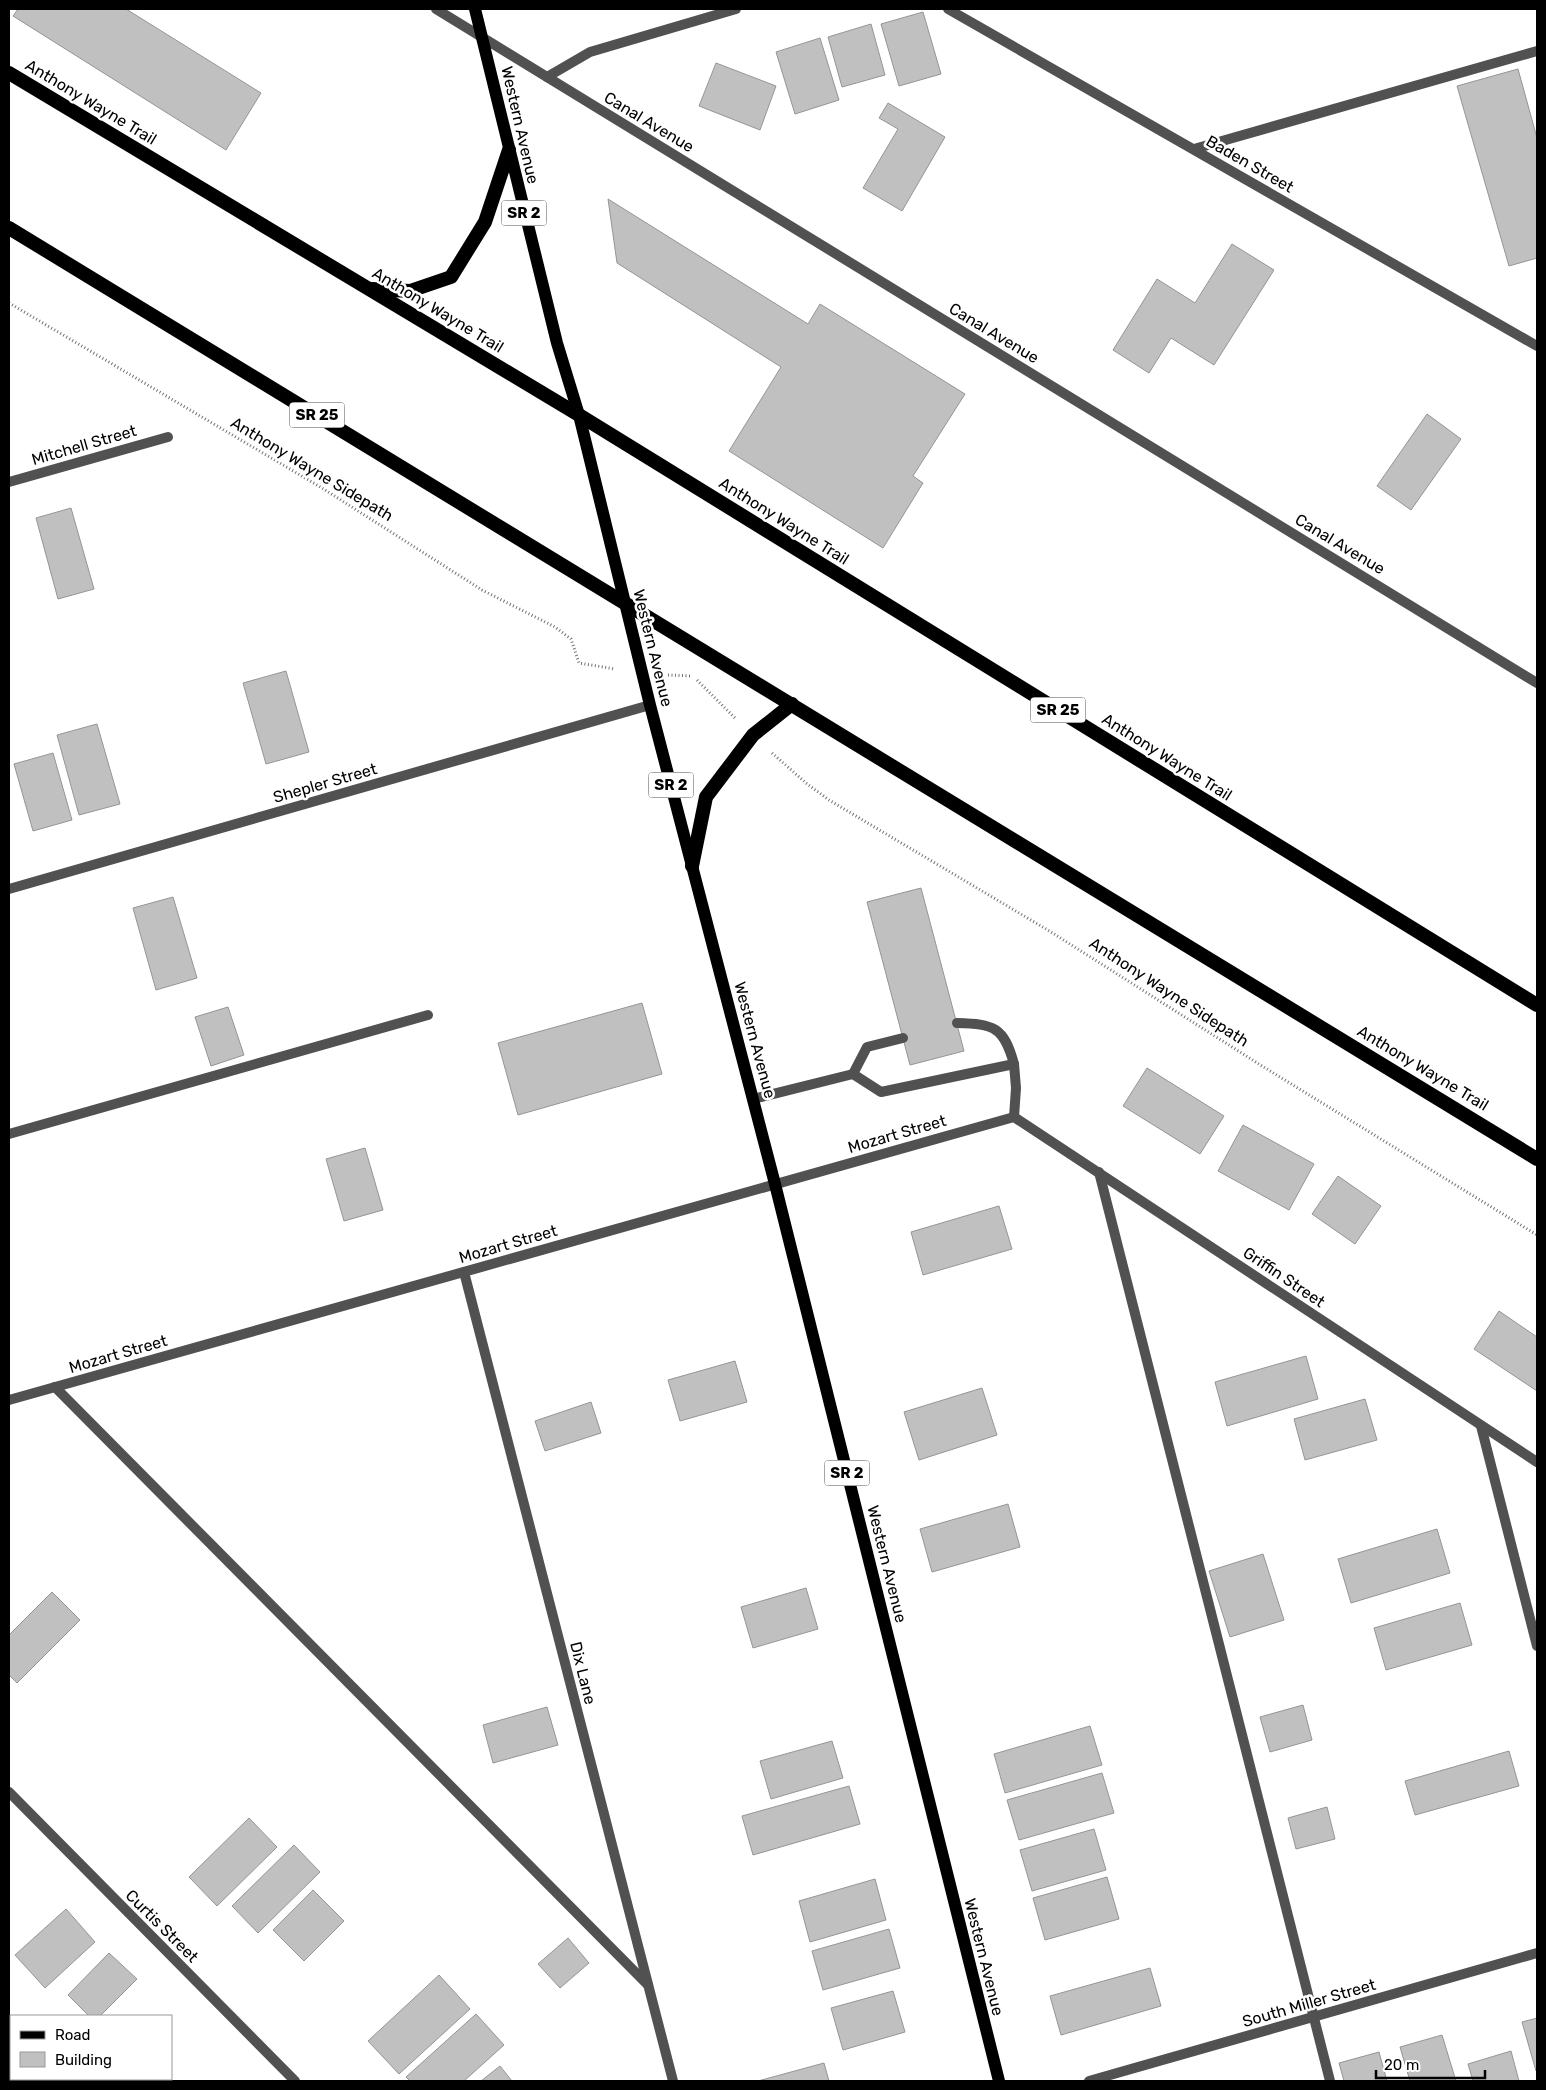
<svg xmlns="http://www.w3.org/2000/svg" width="1546" height="2090" font-family="Rubik,sans-serif">
<rect width="100%" height="100%" fill="#fff"/>
<g fill="#c0c0c0" stroke="#959595">
<polygon points="18,9 126,9 261,93 226,150 13,16"/>
<polygon points="923,12 941,74 899,86 881,24"/>
<polygon points="871,24 885,75 842,87 828,37"/>
<polygon points="820,38 839,100 795,114 776,52"/>
<polygon points="716,63 776,86 760,130 699,106"/>
<polygon points="1518,69 1537,138 1537,258 1509,266 1457,86"/>
<polygon points="888,103 945,137 902,211 863,188 898,129 879,118"/>
<polygon points="608,199 808,324 820,304 965,394 913,476 923,483 883,548 729,451 781,367 617,263"/>
<polygon points="1232,244 1274,270 1214,365 1171,338 1149,373 1113,350 1157,279 1195,303"/>
<polygon points="1427,414 1461,439 1411,510 1377,486"/>
<polygon points="71,508 94,589 58,599 36,518"/>
<polygon points="286,671 309,752 266,764 243,683"/>
<polygon points="97,724 120,804 79,815 57,735"/>
<polygon points="53,753 72,820 33,831 14,764"/>
<polygon points="921,888 964,1051 910,1065 867,902"/>
<polygon points="173,897 197,978 156,990 133,908"/>
<polygon points="642,1003 662,1074 518,1115 498,1043"/>
<polygon points="228,1007 244,1055 211,1066 195,1017"/>
<polygon points="1147,1068 1224,1116 1200,1154 1123,1106"/>
<polygon points="1243,1125 1314,1164 1289,1210 1218,1171"/>
<polygon points="365,1148 383,1210 344,1221 326,1159"/>
<polygon points="1338,1176 1381,1206 1355,1244 1312,1214"/>
<polygon points="999,1206 1012,1249 923,1275 911,1232"/>
<polygon points="1499,1311 1537,1337 1537,1391 1474,1349"/>
<polygon points="1306,1356 1318,1399 1227,1426 1215,1382"/>
<polygon points="735,1361 747,1402 680,1421 668,1380"/>
<polygon points="982,1388 997,1435 919,1460 904,1412"/>
<polygon points="1365,1399 1377,1440 1305,1460 1294,1419"/>
<polygon points="591,1402 601,1433 545,1451 535,1421"/>
<polygon points="1008,1504 1020,1547 932,1572 920,1529"/>
<polygon points="1437,1529 1450,1573 1351,1603 1338,1559"/>
<polygon points="1263,1554 1284,1620 1230,1637 1209,1571"/>
<polygon points="806,1588 818,1629 753,1648 741,1607"/>
<polygon points="52,1592 80,1620 17,1683 9,1675 9,1635"/>
<polygon points="1460,1603 1472,1645 1386,1670 1374,1628"/>
<polygon points="1303,1705 1312,1740 1270,1752 1260,1717"/>
<polygon points="547,1707 558,1745 493,1763 483,1725"/>
<polygon points="1090,1726 1102,1765 1005,1793 994,1754"/>
<polygon points="832,1741 843,1778 771,1799 760,1761"/>
<polygon points="1509,1751 1519,1786 1415,1815 1405,1781"/>
<polygon points="1102,1773 1114,1813 1019,1840 1007,1800"/>
<polygon points="849,1786 860,1824 753,1855 742,1816"/>
<polygon points="1327,1807 1335,1839 1296,1849 1288,1818"/>
<polygon points="249,1818 277,1847 217,1906 189,1877"/>
<polygon points="1094,1829 1106,1870 1032,1891 1020,1850"/>
<polygon points="294,1845 320,1872 258,1933 232,1906"/>
<polygon points="1107,1877 1119,1919 1045,1940 1033,1898"/>
<polygon points="875,1879 886,1920 810,1942 799,1901"/>
<polygon points="313,1890 344,1921 304,1961 273,1930"/>
<polygon points="66,1909 95,1942 45,1988 15,1955"/>
<polygon points="889,1929 900,1968 823,1990 812,1951"/>
<polygon points="568,1938 589,1963 560,1988 538,1964"/>
<polygon points="109,1953 137,1979 100,2016 89,2016 68,1995"/>
<polygon points="1150,1968 1161,2006 1061,2035 1050,1996"/>
<polygon points="439,1975 470,2009 399,2074 368,2041"/>
<polygon points="893,1991 905,2032 843,2050 831,2008"/>
<polygon points="476,2014 504,2045 464,2081 410,2081 406,2077"/>
<polygon points="1537,2018 1537,2071 1536,2071 1522,2022"/>
<polygon points="1442,2035 1456,2081 1410,2081 1400,2047"/>
<polygon points="1511,2051 1519,2081 1473,2081 1468,2064"/>
<polygon points="1379,2052 1387,2081 1344,2081 1339,2063"/>
<polygon points="824,2063 829,2081 758,2081"/>
<polygon points="500,2066 512,2081 481,2081"/>
</g>
<g fill="none" stroke-linecap="round" stroke-linejoin="round">
<g stroke="#737373" stroke-width="3" stroke-dasharray="1 2.5" stroke-linecap="butt">
<polyline points="9,303 322,488 482,590 555,627 571,639 579,663 615,669"/>
<polyline points="668,675 692,676"/>
<polyline points="697,680 735,718"/>
<polyline points="772,753 806,783 829,800 1051,932 1262,1066 1537,1235"/>
</g>
<g stroke="#515151" stroke-width="10">
<polyline points="1194,149 1537,51"/>
<path d="M903,1038l-36,9 -14,27 28,18 133,-28c-10,-37 -20,-40 -57,-41"/>
<polyline points="1014,1064 1016,1088 1014,1117"/>
<polyline points="753,1099 853,1074"/>
<polyline points="9,1134 428,1015"/>
<polyline points="1099,1172 1330,2081"/>
<polyline points="55,1387 648,1985"/>
</g>
<g stroke="#515151" stroke-width="10">
<polyline points="436,9 1537,683"/>
<polyline points="948,9 1537,346"/>
<polyline points="547,77 590,52 736,9"/>
<polyline points="9,482 168,437"/>
<polyline points="9,889 650,705"/>
<polyline points="464,1272 673,2081"/>
<polyline points="9,1400 1014,1117 1537,1462"/>
<polyline points="1481,1426 1537,1646"/>
<polyline points="9,1792 295,2081"/>
<polyline points="1089,2081 1537,1953"/>
</g>
<polyline stroke="#000" stroke-width="12" points="475,9 557,343 579,415 650,705 775,1184 999,2081"/>
<g stroke="#000" stroke-width="14">
<polyline points="9,73 579,415 1537,1005"/>
<polyline points="9,228 1537,1159"/>
<polyline points="372,289 410,291 451,277 485,222 509,150"/>
<polyline points="692,866 706,797 753,735 792,704"/>
</g>
</g>
<g text-anchor="middle" dominant-baseline="central" stroke-width="5" stroke-linejoin="round" paint-order="stroke">
<g fill="#fff" stroke="#4c4c4c" stroke-width="1">
<rect x="501.5" y="200.5" width="45" height="25" rx="4"/>
<rect x="289.5" y="402.5" width="55" height="25" rx="4"/>
<rect x="1030.5" y="697.5" width="55" height="25" rx="4"/>
<rect x="648.5" y="772.5" width="45" height="25" rx="4"/>
<rect x="824.5" y="1460.5" width="45" height="25" rx="4"/>
</g>
<g font-size="15" font-weight="bold" fill="#000">
<text x="524" y="213">SR 2</text>
<text x="317" y="415">SR 25</text>
<text x="1058" y="710">SR 25</text>
<text x="671" y="785">SR 2</text>
<text x="847" y="1473">SR 2</text>
</g>
<g font-size="16" fill="#000" stroke="#fff">
<text transform="translate(91 102) rotate(31)">Anthony Wayne Trail</text>
<text transform="translate(649 122) rotate(31)">Canal Avenue</text>
<text transform="translate(520 125) rotate(77)">Western Avenue</text>
<text transform="translate(1250 164) rotate(30)">Baden Street</text>
<text transform="translate(438 310) rotate(31)">Anthony Wayne Trail</text>
<text transform="translate(994 333) rotate(31)">Canal Avenue</text>
<text transform="translate(84 445) rotate(-16)">Mitchell Street</text>
<text transform="translate(312 469) rotate(31)">Anthony Wayne Sidepath</text>
<text transform="translate(784 521) rotate(32)">Anthony Wayne Trail</text>
<text transform="translate(1340 544) rotate(31)">Canal Avenue</text>
<text transform="translate(653 648) rotate(76)">Western Avenue</text>
<text transform="translate(1167 757) rotate(32)">Anthony Wayne Trail</text>
<text transform="translate(325 783) rotate(-16)">Shepler Street</text>
<text transform="translate(1169 992) rotate(33)">Anthony Wayne Sidepath</text>
<text transform="translate(755 1040) rotate(75)">Western Avenue</text>
<text transform="translate(1423 1068) rotate(31)">Anthony Wayne Trail</text>
<text transform="translate(897 1134) rotate(-16)">Mozart Street</text>
<text transform="translate(508 1244) rotate(-16)">Mozart Street</text>
<text transform="translate(1284 1277) rotate(34)">Griffin Street</text>
<text transform="translate(118 1354) rotate(-16)">Mozart Street</text>
<text transform="translate(887 1564) rotate(76)">Western Avenue</text>
<text transform="translate(583 1673) rotate(76)">Dix Lane</text>
<text transform="translate(162 1926) rotate(45)">Curtis Street</text>
<text transform="translate(984 1957) rotate(76)">Western Avenue</text>
<text transform="translate(1309 2003) rotate(-16)">South Miller Street</text>
</g>
</g>
<rect width="1546" height="2090" fill="none" stroke="#000000" stroke-width="20"/>
<rect x="10" y="2015" width="162" height="65" fill="#ffffff" stroke="#999999"/>
<rect x="20" y="2031" width="25" height="8" fill="#000000" stroke="#999999"/>
<text x="55" y="2040" font-size="15" fill="#000000">Road</text>
<rect x="20" y="2052" width="25" height="15" fill="#c0c0c0" stroke="#999999"/>
<text x="55" y="2065" font-size="15" fill="#000000">Building</text>
<path d="M1376 2070v8h109v-8" fill="none" stroke="#000000" stroke-width="2.5"/>
<text x="1384" y="2070" font-size="15" fill="#000000" stroke="#ffffff" stroke-width="4" paint-order="stroke">20 m</text>
</svg>
